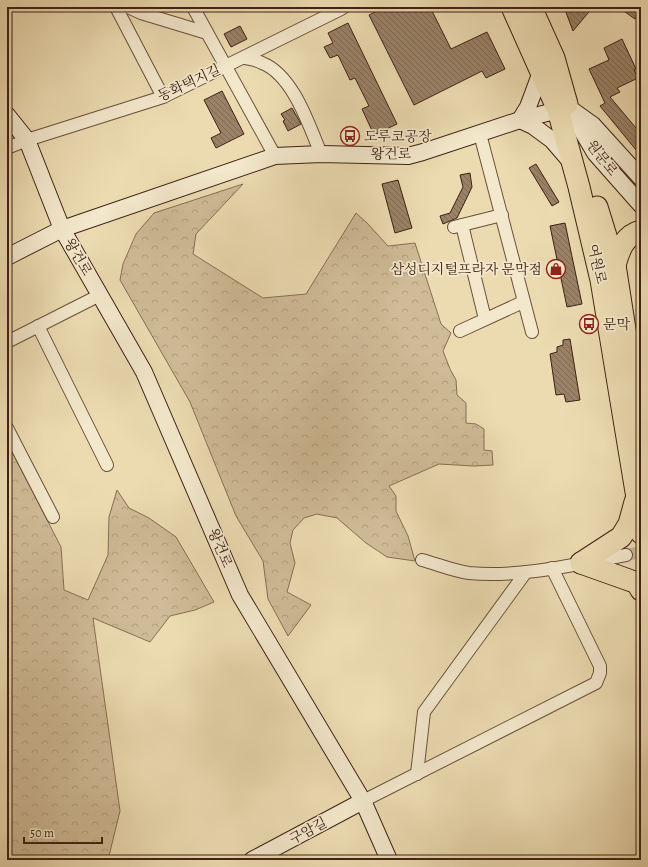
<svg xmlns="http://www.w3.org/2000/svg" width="648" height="867" font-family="Alegreya,'Noto Serif KR',serif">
<defs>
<pattern id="forest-crowns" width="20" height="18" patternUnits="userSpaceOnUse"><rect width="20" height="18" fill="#cfbb97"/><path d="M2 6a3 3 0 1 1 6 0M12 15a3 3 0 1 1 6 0" fill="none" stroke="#b3a081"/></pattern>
<pattern id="building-back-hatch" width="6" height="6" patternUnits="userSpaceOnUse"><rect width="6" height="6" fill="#998267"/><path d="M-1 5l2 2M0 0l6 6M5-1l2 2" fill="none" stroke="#7e6a54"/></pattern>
</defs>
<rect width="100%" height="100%" fill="#ecdbb1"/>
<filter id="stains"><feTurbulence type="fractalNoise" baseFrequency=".005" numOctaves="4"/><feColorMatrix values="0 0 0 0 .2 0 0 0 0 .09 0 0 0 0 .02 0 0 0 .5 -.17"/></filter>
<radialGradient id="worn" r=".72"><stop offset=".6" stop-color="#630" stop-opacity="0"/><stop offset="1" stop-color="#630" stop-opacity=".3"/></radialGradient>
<g fill="url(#forest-crowns)" stroke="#876e56">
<polygon points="243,184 196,234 193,254 263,298 306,294 356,213 368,224 388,246 415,243 441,324 451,333 443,351 450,369 456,380 457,395 466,403 466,423 476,424 484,429 484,450 492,451 493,465 474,466 439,464 389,486 396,496 396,511 408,536 415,561 387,557 366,543 337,518 317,514 304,518 293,530 290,543 295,563 287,592 311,605 288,636 268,599 263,561 236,516 190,402 120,280 123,264 136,234 154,213"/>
<polygon points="7,442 61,547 64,590 88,600 108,555 109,517 117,490 129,508 149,518 176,537 214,602 195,610 170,616 150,642 93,618 120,811 108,860 7,860"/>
</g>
<g fill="url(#building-back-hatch)" stroke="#3f2116">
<polygon points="385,7 430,7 451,49 487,32 505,69 486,78 482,71 414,105 369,15"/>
<polygon points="564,7 593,7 573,31"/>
<polygon points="618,7 634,7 640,11 635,19"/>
<polygon points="348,23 397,124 374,135 362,109 369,106 355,78 350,80 338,55 330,58 324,47 333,43 328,33"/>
<polygon points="240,26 247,39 231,47 224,34"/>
<polygon points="622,39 636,69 634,70 638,78 617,88 620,92 610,97 641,134 641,156 600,106 605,103 589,69 609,60 604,48"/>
<polygon points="222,91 244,134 216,148 211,138 221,133 204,100"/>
<polygon points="292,108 301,124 288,131 283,121 285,120 281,114"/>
<polygon points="536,164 559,202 552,206 529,168"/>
<polygon points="470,173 472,187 457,218 443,224 440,216 450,213 463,187 460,175"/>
<polygon points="398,180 412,228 395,233 382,184"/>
<polygon points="565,223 582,304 567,307 550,226"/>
<polygon points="570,339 580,400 566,402 564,394 556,395 550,354 557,352 557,347 563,345 563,340"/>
</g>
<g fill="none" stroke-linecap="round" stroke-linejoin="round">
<polyline stroke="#c9b692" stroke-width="12" stroke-dasharray="12 6" stroke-linecap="butt" points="626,555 641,552"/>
<defs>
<g id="street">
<polyline points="116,7 163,97"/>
<polyline points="128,7 141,13 207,33"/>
<polyline points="193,7 275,156"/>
<path d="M244,58c6,1 13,2 18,5 31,12 47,62 59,91"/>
<polyline points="480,134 532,332"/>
<polyline points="7,148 27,140 163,97 341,9 344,7"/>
<polyline points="462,225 485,319"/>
<polyline points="454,227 502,215"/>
<polyline points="38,326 107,465"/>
<polyline points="460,331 523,302"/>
<polyline points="7,342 100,295"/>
<polyline points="7,428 53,517"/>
<path d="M422,560c15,4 32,11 47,13 51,5 108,-9 157,-18"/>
<polyline points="417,774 424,712 526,572"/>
<polyline points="363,801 596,683 600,673 600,666 552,568"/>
</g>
<g id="secondary">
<polyline points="541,72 528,107 520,120 533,126 552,140 571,162"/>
<polyline points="568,107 595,153 641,205"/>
<polyline points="572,110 593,125 641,178"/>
<polyline points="7,115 27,140 62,229 144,372 240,595 363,801 389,860"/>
<polyline points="7,257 62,229 275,156 321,154 408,156 423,152 520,120 558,110"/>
<polyline points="252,860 363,801"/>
</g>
<g id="highway">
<polyline points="512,7 558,110 579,187 601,280 637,498 641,533"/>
<polyline points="531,7 554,58 567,104"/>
<polyline points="597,207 615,265 641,432"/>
<path d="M615,265c4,-14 9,-30 26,-34"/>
<polyline points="581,563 621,537 629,524 635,502"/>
<polyline points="581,563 626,579 637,583 641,590"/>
</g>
</defs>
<use href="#street" stroke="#6a503d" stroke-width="14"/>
<use href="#secondary" stroke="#3f2116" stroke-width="18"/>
<use href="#highway" stroke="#3f2116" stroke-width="23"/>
<use href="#street" stroke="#f3e8cc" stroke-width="12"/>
<use href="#secondary" stroke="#f3e8cc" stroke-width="16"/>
<use href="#highway" stroke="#ecdbb1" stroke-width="21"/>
</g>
<defs>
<symbol id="bus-ring" viewBox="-11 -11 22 22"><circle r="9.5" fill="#f3e8cc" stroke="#8f2418" stroke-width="1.5"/><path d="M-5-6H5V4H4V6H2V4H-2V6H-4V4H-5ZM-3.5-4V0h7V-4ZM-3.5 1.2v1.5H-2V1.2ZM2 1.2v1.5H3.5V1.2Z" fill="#8f2418"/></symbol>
<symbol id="shop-ring" viewBox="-11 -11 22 22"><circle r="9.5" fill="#f3e8cc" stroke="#8f2418" stroke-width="1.5"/><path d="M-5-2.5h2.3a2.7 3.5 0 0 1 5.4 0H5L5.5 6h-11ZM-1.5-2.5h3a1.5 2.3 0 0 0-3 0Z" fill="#8f2418"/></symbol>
</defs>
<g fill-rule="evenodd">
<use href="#bus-ring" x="339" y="125" width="22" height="22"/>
<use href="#shop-ring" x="545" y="258" width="22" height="22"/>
<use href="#bus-ring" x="578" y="313" width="22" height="22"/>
</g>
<g text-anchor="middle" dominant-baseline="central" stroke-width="3.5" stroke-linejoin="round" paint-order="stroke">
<g font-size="14" fill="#3f2116" stroke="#f3e8cc">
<text transform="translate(189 83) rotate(-25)">동화택지길</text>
<text transform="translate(391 154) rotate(-1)">왕건로</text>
<text transform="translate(602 158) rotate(52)">원문로</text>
<text transform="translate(78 257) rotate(60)">왕건로</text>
<text transform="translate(597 264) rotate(77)">여원로</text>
<text transform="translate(220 548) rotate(67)">왕건로</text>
<text transform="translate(308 831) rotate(-28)">구암길</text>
</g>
<g font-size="14" fill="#3f2116" stroke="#f3e8cc" text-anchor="start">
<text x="364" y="136">도루코공장</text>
<text x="542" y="269" text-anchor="end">삼성디지털프라자 문막점</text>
<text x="603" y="324">문막</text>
</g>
</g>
<rect width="648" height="867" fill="none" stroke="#ecdbb1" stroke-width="24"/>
<rect x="8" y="8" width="632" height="851" fill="none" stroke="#3f2116" stroke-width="2"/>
<rect x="12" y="12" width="624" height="843" fill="none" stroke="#3f2116"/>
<path d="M24 837v6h78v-6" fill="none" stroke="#3f2116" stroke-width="2"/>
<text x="30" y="837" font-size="12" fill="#3f2116" stroke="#f3e8cc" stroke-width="3" paint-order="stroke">50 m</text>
<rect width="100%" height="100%" filter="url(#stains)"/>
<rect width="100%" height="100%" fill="url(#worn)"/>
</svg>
